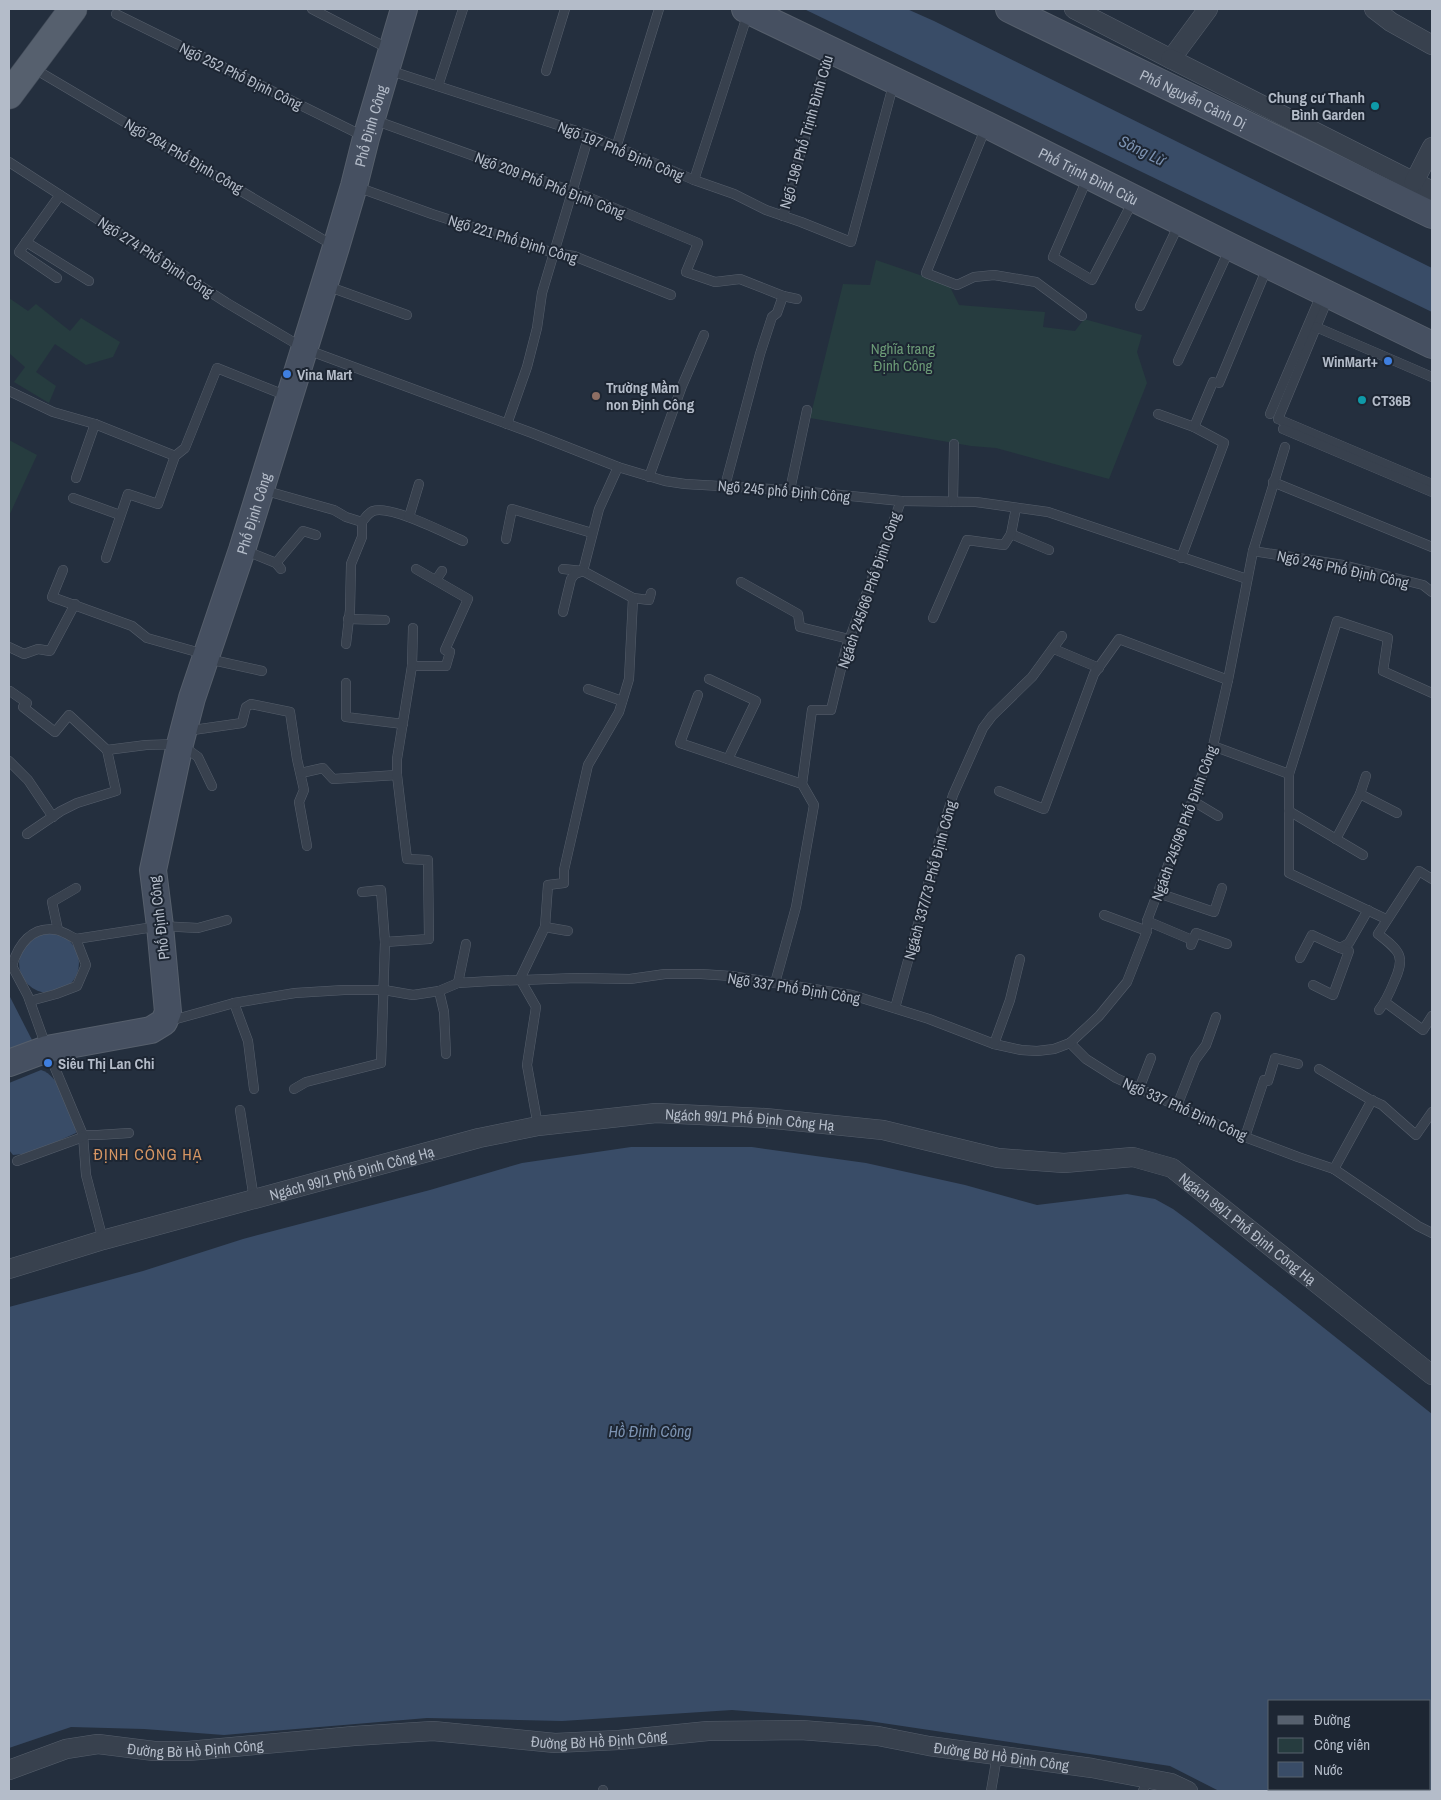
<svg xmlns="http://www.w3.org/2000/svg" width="1441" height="1800" font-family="'Archivo Narrow',sans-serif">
<rect width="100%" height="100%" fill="#242f3e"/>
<g fill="#263c3f">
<polygon points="876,260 949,285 959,305 1045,312 1043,327 1075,331 1084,319 1142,335 1137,352 1147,383 1109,479 996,448 971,446 810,418 843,284 870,285"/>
<polygon points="9,298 28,311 36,304 70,331 81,318 120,342 113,357 86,365 55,344 36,372 56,386 49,403 14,382 25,367 9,353"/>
<polygon points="9,440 37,455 9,516"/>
</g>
<g fill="#394c67" fill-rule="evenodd">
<polygon points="804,9 907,9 934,21 1432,268 1432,312"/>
<circle cx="49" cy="963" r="30"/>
<polygon points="9,995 32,1040 30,1046 9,1055"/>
<path d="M41,1070c18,4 34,47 35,63l-44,20 -19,2 -4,-5v-67z"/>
<path d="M631,1147h121l114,16 99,22 72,20 90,-11 28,5 18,10 19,14 240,191v377h-213l-49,-25 -308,-46 -130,-10 -170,11 -135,-3 -203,17 -80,-6 -73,-2 -62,21v-441l134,-36 100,-32 187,-49 92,-27zM1430,1701v88h-160v-88z"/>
</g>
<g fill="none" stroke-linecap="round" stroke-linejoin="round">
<defs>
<g id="lane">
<polyline points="312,9 389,49"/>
<polyline points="116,14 363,136"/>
<polyline points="33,68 334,246"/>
<polyline points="388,70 589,135 694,180 734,194 766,210 801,222 851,242 894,82"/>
<polyline points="546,71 565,9"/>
<polyline points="438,86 463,9"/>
<polyline points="374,120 588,197 698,243 686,272 715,282 740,279 783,296 777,313 772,317 760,354 725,486"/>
<polyline points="986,127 926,273 957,285 974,277 994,275 1036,282 1082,316"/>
<polyline points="616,148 659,9"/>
<polyline points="9,162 227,303 305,349 532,433 618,467 665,481 685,484 790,490 901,501 976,502 1048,512 1247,579"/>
<polyline points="1088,177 1053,257 1092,280 1133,201"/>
<polyline points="694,180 748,13"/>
<polyline points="357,187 432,214 554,253 574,256 671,295"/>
<polyline points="783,216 829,51"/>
<polyline points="26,242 89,281"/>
<polyline points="57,278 19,252 60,195"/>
<polyline points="327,286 407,315"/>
<polyline points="783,296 797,299"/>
<polyline points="1329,296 1278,419 1432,484"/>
<polyline points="1140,306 1179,224"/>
<polyline points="1316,327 1432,377"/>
<polyline points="1178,361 1230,248"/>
<polyline points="1219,383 1267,268"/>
<polyline points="9,391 53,412 95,424 175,456"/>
<polyline points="1158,414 1194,427 1224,443 1181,558"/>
<polyline points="1270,414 1321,295"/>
<polyline points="507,424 527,367 537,328 542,293 589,135"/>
<polyline points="1194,427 1213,382"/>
<polyline points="1283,429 1432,492"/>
<polyline points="649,477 682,386 704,335"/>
<polyline points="76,478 95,424"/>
<polyline points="1273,482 1432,547"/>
<path d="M263,490l71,20 12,7 16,5c3,-4 6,-9 11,-11 18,-6 72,22 90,30"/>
<polyline points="790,490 807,410"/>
<polyline points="73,498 120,515"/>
<polyline points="953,502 954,444"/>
<polyline points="409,517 419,484"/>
<polyline points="1011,534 1049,550"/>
<polyline points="506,539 512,509 592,533"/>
<polyline points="244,550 276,563 281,569"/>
<polyline points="1253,551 1343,565 1423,585 1432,592"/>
<polyline points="106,558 128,494 158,504 175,456 185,448 217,368 287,396"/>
<polyline points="276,563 303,531 316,535"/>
<polyline points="563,569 583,571 633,598 649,600 651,593"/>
<polyline points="63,570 52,597 132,626 147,638 204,654"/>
<polyline points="583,571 599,509 618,467"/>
<polyline points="436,580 442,571"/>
<polyline points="741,582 798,614 800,627 849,639"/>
<polyline points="563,612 571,579 575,574 583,571"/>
<polyline points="933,618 967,540 1004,545 1011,534 1016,508"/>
<polyline points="348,619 385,620"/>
<polyline points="346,644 350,610 351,564 362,537 362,522"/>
<polyline points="9,647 24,654 38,649 50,651 75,604"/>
<polyline points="1054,649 1099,668"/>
<polyline points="208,659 262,671"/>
<polyline points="412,666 446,666 450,652 445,650 468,599 416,569"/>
<polyline points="709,679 756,701 728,759"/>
<polyline points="346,683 346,717 403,724"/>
<polyline points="588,689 622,701"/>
<polyline points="10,691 27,703 23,707 55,732 69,715 107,750 146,745 180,744 198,757 212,786"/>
<polyline points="698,695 680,743 802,784"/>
<polyline points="186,731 242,723 246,707 251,704 290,712 297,759 304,790 299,802 307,846"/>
<polyline points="1213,746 1289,774"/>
<polyline points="9,761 28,780 53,817"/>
<polyline points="301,773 323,768 333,779 397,775"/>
<polyline points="999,791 1044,809 1094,674 1119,639 1228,680"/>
<polyline points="1360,794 1397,813"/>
<polyline points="1193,801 1218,816"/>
<polyline points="1289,811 1363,855"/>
<polyline points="27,834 61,811 77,803 116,791 107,750"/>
<polyline points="1336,839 1360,794 1366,776"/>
<polyline points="1158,893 1214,912 1222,888"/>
<polyline points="1104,915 1147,931"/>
<polyline points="1386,919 1289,873 1289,774 1337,621 1388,638 1383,671 1432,693"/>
<polyline points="1147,921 1192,940"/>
<polyline points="545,927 568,931"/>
<polyline points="58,930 52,902 76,888"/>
<polyline points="76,939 160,926 198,928 227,920"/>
<polyline points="385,942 429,939 428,860 407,859 397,775 397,759 412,666 413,628"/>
<polyline points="1191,945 1196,933 1227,944"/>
<polyline points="1300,958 1312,935 1340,948 1349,943 1368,910"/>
<path d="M12,966c6,-21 20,-41 45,-36 7,2 13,6 19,9l10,26 -9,21 -21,8 -26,7"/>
<polyline points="9,967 12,966 28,996 47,1049 83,1135 86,1175 103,1240"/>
<polyline points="458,983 466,944"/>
<polyline points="775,983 796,907 814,805 802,784 812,710 831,710 846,648 901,501"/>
<polyline points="1313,985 1333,995 1349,951 1340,948"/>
<polyline points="439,991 444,1012 446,1054"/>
<polyline points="1385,1002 1423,1030 1432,1016"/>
<polyline points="234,1003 248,1041 254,1089"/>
<polyline points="895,1008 920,917 938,844 953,795 983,728 992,716 1032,677 1062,636"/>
<path d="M1379,1010c7,-9 11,-18 15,-28 12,-26 6,-31 -16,-48l41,-63 13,8"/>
<polyline points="169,1021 234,1003 295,993 344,990 384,990 413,995 439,991 458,983 491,981 577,978 630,979 665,974 701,974 731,976 852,995 929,1019 994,1044 1021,1050 1037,1051 1054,1049 1070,1043 1086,1059 1116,1078 1245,1137 1298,1157 1334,1169 1418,1226 1432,1233"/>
<polyline points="1070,1043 1099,1016 1127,982 1147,931 1147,921 1213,746 1228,680 1253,551 1285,447"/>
<polyline points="994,1044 1010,1000 1020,959"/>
<polyline points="1319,1069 1369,1099 1382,1105 1416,1135 1432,1112"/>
<polyline points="294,1089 306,1082 381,1063 385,942 381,890 362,892"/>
<polyline points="1139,1089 1151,1058"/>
<polyline points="1177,1106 1195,1060 1206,1045 1216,1017"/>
<polyline points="240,1110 254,1199"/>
<polyline points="538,1126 527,1065 536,1007 520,979 545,927 548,885 564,883 564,870 588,765 619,712 629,679 633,598"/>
<polyline points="83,1135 98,1135 129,1133"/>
<polyline points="1245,1137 1264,1080 1268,1081 1275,1058 1298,1064"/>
<polyline points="17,1161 83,1137"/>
<polyline points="1334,1169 1372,1100"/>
<polyline points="603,1790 603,1791"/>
<polyline points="991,1791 997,1756"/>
<polyline points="1143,1791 1148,1779"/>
</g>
<g id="street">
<polyline points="1074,9 1171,59 1208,9"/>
<polyline points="1374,9 1391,22 1432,45"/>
<polyline points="1171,59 1432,191"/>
<polyline points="1414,182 1432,147"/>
<path id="s1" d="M9,1269l94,-29 376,-102 59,-12 118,-13 109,5 118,12 115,28 66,5 69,-6 39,11 260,207"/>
<path id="s2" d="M9,1770l57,-21 32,-5 56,7h34l166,-15 79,-5 122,12 64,-3 89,-9 93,-1 77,6 51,10 163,22 79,15 17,8"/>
</g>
<g id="secondary">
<path id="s3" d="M745,9l242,116 244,122 201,98"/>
<path id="s4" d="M1009,9l423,206"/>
<path id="s5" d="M9,1063l38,-14 104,-19 13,-8 4,-10 -8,-86 -7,-56 27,-126 12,-46 50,-148 94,-303 18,-61 12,-48 38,-129"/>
</g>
<polyline id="primary" points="9,95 73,9"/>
</defs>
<use href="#lane" stroke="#565f6c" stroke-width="10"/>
<use href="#street" stroke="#565f6c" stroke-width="20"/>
<use href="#secondary" stroke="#565f6c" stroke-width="28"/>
<use href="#primary" stroke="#414a57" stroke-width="29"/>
<use href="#lane" stroke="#38414e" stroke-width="9"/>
<use href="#street" stroke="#38414e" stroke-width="19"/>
<use href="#secondary" stroke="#465061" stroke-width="26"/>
<use href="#primary" stroke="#56606e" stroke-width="28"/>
</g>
<g fill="#0f9aa8" stroke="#1d2633" stroke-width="2">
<circle cx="1375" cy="106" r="5"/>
<circle cx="1362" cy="400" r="5"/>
</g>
<g fill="#3f7fe0" stroke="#1d2633" stroke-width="2">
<circle cx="1388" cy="361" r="5"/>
<circle cx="287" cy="374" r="5"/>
<circle cx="48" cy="1063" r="5"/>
</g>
<circle fill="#8d6e63" stroke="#1d2633" stroke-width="2" cx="596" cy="396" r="5"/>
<g text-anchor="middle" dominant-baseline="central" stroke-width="4" stroke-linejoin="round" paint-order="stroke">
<g font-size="15" fill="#b4bcc9" stroke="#1d2633">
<text transform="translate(241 76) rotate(26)">Ngõ 252 Phố Định Công</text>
<text stroke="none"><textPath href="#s4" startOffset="205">Phố Nguyễn Cảnh Dị</textPath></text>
<text stroke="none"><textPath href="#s5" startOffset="1091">Phố Định Công</textPath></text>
<text transform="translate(806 132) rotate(-74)">Ngõ 196 Phố Trịnh Đình Cửu</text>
<text transform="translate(621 151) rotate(22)">Ngõ 197 Phố Định Công</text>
<text transform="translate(184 156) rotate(30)">Ngõ 264 Phố Định Công</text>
<text stroke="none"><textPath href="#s3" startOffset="382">Phố Trịnh Đình Cửu</textPath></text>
<text transform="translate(550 185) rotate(21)">Ngõ 209 Phố Phố Định Công</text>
<text transform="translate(513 239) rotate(17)">Ngõ 221 Phố Định Công</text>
<text transform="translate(156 257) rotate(33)">Ngõ 274 Phố Định Công</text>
<text transform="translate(784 491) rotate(5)">Ngõ 245 phố Định Công</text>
<text stroke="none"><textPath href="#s5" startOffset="686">Phố Định Công</textPath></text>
<text transform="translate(1343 569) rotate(12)">Ngõ 245 Phố Định Công</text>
<text transform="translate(869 590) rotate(-71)">Ngách 245/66 Phố Định Công</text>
<text transform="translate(1184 823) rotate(-70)">Ngách 245/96 Phố Định Công</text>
<text transform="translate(930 880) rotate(-75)">Ngách 337/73 Phố Định Công</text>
<text transform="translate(159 918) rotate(-97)">Phố Định Công</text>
<text transform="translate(794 988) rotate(9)">Ngõ 337 Phố Định Công</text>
<text transform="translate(1185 1109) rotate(24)">Ngõ 337 Phố Định Công</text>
<text stroke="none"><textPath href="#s1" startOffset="761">Ngách 99/1 Phố Định Công Hạ</textPath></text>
<text stroke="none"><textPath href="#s1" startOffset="356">Ngách 99/1 Phố Định Công Hạ</textPath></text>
<text stroke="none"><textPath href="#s1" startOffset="1286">Ngách 99/1 Phố Định Công Hạ</textPath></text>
<text stroke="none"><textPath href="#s2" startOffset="596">Đường Bờ Hồ Định Công</textPath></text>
<text stroke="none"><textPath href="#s2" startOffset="191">Đường Bờ Hồ Định Công</textPath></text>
<text stroke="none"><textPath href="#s2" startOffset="1001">Đường Bờ Hồ Định Công</textPath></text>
</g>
<g font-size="15" font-weight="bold" fill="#b4bcc9" stroke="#1d2633" text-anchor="start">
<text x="1365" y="97" text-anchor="end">Chung cư Thanh<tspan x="1365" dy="17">Bình Garden</tspan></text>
<text x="1378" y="361" text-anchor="end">WinMart+</text>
<text x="297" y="374">Vina Mart</text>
<text x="606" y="387">Trường Mầm<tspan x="606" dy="17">non Định Công</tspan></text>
<text x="1372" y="400">CT36B</text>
<text x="58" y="1063">Siêu Thị Lan Chi</text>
</g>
<g font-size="15" fill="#6b9a76" stroke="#1d2633">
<text x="903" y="348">Nghĩa trang<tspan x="903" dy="17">Định Công</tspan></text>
</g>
<g font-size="16" font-style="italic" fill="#7c92b1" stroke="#1d2633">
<text transform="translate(1142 150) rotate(26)">Sông Lừ</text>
<text x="650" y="1431">Hồ Định Công</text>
</g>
<g font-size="16" letter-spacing="1" fill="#d59563" stroke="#1d2633">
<text x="148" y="1154">ĐỊNH CÔNG HẠ</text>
</g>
</g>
<rect width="1441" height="1800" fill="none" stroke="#b4bcc9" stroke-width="20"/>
<rect x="1268" y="1700" width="162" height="90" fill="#1d2633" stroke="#59626f"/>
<rect x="1278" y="1716" width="25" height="8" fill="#56606e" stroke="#59626f"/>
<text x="1314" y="1725" font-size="15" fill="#b4bcc9">Đường</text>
<rect x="1278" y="1738" width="25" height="15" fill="#263c3f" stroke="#59626f"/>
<text x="1314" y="1750" font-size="15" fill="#b4bcc9">Công viên</text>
<rect x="1278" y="1762" width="25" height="15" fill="#394c67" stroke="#59626f"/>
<text x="1314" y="1775" font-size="15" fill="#b4bcc9">Nước</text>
</svg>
